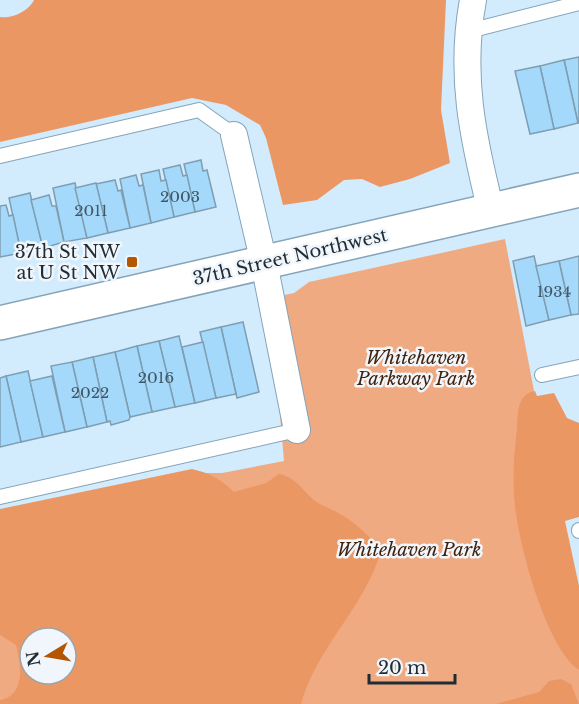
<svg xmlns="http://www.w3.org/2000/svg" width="579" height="704" font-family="'Libre Baskerville',serif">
<rect width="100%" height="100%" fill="#d2ecfe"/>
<path fill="#f0aa81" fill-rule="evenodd" d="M505,239l74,387v78h-579v-190l174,-41h48l62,-12 -5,-57 -18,-104 33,-7 15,-11zM30,638h36v36h-36z"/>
<g fill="#eb9764" fill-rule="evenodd">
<path d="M34,0h412l-5,110 9,53 -40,16 -30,8 -18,-8 -18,1 -27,20 -34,5 -17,-67 -6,-13 -34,-20 -34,-7 -192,44v-125c12,2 29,-6 34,-17z"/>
<path d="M535,391l2,5 17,-3 13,25 12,5v94l-14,4 14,65v84c-33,-22 -60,-125 -64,-164 -3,-26 -1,-52 2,-78 1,-15 0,-34 18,-37z"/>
<path d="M192,469c18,4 30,11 42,23l32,-9 13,-9c18,4 23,16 36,27 7,5 17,8 25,13 15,8 31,23 41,37 -16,56 -65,97 -80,153h-301v-4c26,-5 21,-35 16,-55l-16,-10v-126zM30,638h36v36h-36z"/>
<polygon points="561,679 571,684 579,704 496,704 539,692 549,681"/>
</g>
<g fill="#a4d9fb" stroke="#7f9eb2" stroke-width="1.5">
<polygon points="579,57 579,123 578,123 564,60"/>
<polygon points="564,60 578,123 554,129 540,66"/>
<polygon points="540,66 554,129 530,134 515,71"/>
<polygon points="201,160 203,171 207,170 216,207 195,212 184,164"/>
<polygon points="180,165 183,176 187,175 195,212 174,217 163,169"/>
<polygon points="159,170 161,181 166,180 174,217 151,223 141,174"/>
<polygon points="136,175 139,186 143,185 151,223 130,228 120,179"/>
<polygon points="115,180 118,191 121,190 130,228 108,233 96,184"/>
<polygon points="75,183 87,238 64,242 53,188"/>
<polygon points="96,183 108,233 87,238 75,188"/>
<polygon points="30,193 43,248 21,253 9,198"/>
<polygon points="49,195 52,206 56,206 64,242 43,248 31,200"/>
<polygon points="6,205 9,216 13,215 21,253 0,257 0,206"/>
<polygon points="534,256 549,320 526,326 513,261"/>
<polygon points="579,256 579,314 571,315 559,261"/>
<polygon points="559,261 571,315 549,320 536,266"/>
<polygon points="243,322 259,392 237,398 221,327"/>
<polygon points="221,327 236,394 216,398 200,332"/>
<polygon points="179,336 195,403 175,407 159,341"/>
<polygon points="159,341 175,407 152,412 137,346"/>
<polygon points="203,342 216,398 195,403 182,347"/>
<polygon points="137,346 152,412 130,417 115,352"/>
<polygon points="115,352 130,417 129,420 111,425 110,421 107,422 93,357"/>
<polygon points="93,357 107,422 87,427 72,362"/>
<polygon points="72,362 87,427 65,432 51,366"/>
<polygon points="28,371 43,437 21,442 6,376"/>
<polygon points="6,376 21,442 0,447 0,378"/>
<polygon points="52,376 65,432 43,437 30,381"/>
</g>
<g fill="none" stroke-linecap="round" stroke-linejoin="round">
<defs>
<g id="service">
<polyline points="469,31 579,3"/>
<polyline points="0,156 199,110 234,135"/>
<polyline points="542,375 579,367"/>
<polyline points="0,497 297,430"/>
<polyline points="579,531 579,530"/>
</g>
<g id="minor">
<path d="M473,0c-14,75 0,138 18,211"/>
<polyline points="234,135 264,263 297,430"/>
</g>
<polyline id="tertiary" points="0,323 579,190"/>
</defs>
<use href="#service" stroke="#85a4b9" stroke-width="16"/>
<use href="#minor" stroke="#85a4b9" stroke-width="28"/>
<use href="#tertiary" stroke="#85a4b9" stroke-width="36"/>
<use href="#service" stroke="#fff" stroke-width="14"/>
<use href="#minor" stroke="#fff" stroke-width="26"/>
<use href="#tertiary" stroke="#fff" stroke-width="33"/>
</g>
<rect fill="#b35501" stroke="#f0f6fb" stroke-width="2" x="126" y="256" width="12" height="12" rx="3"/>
<g text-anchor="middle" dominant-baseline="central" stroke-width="5" stroke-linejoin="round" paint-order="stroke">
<g font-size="15" fill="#405766">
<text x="180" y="196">2003</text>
<text x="91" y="210">2011</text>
<text x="554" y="291">1934</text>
<text x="156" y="377">2016</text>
<text x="90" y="392">2022</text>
</g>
<g font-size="18" fill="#1f2c34" stroke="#f0f6fb" text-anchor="end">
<text x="120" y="252">37th St NW<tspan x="120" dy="21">at U St NW</tspan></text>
</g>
<g font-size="18" fill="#1f2c34" stroke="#f0f6fb">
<text transform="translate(290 257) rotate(-13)">37th Street Northwest</text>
</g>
<g font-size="18" font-style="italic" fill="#43220c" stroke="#f0f6fb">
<text x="416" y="358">Whitehaven<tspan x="416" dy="21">Parkway Park</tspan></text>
<text x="409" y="550">Whitehaven Park</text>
</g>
</g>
<g transform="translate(48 656) rotate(259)"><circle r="28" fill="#f0f6fb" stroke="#9ca5ab" stroke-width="1.5"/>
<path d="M0-4.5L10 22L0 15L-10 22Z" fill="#b35501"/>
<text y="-9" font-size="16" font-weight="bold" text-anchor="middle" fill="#1f2c34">N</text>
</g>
<path d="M369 674v9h86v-9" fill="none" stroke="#1f2c34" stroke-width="3"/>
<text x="378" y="674" font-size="18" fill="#1f2c34" stroke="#f0f6fb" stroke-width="4.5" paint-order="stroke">20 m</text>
</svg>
